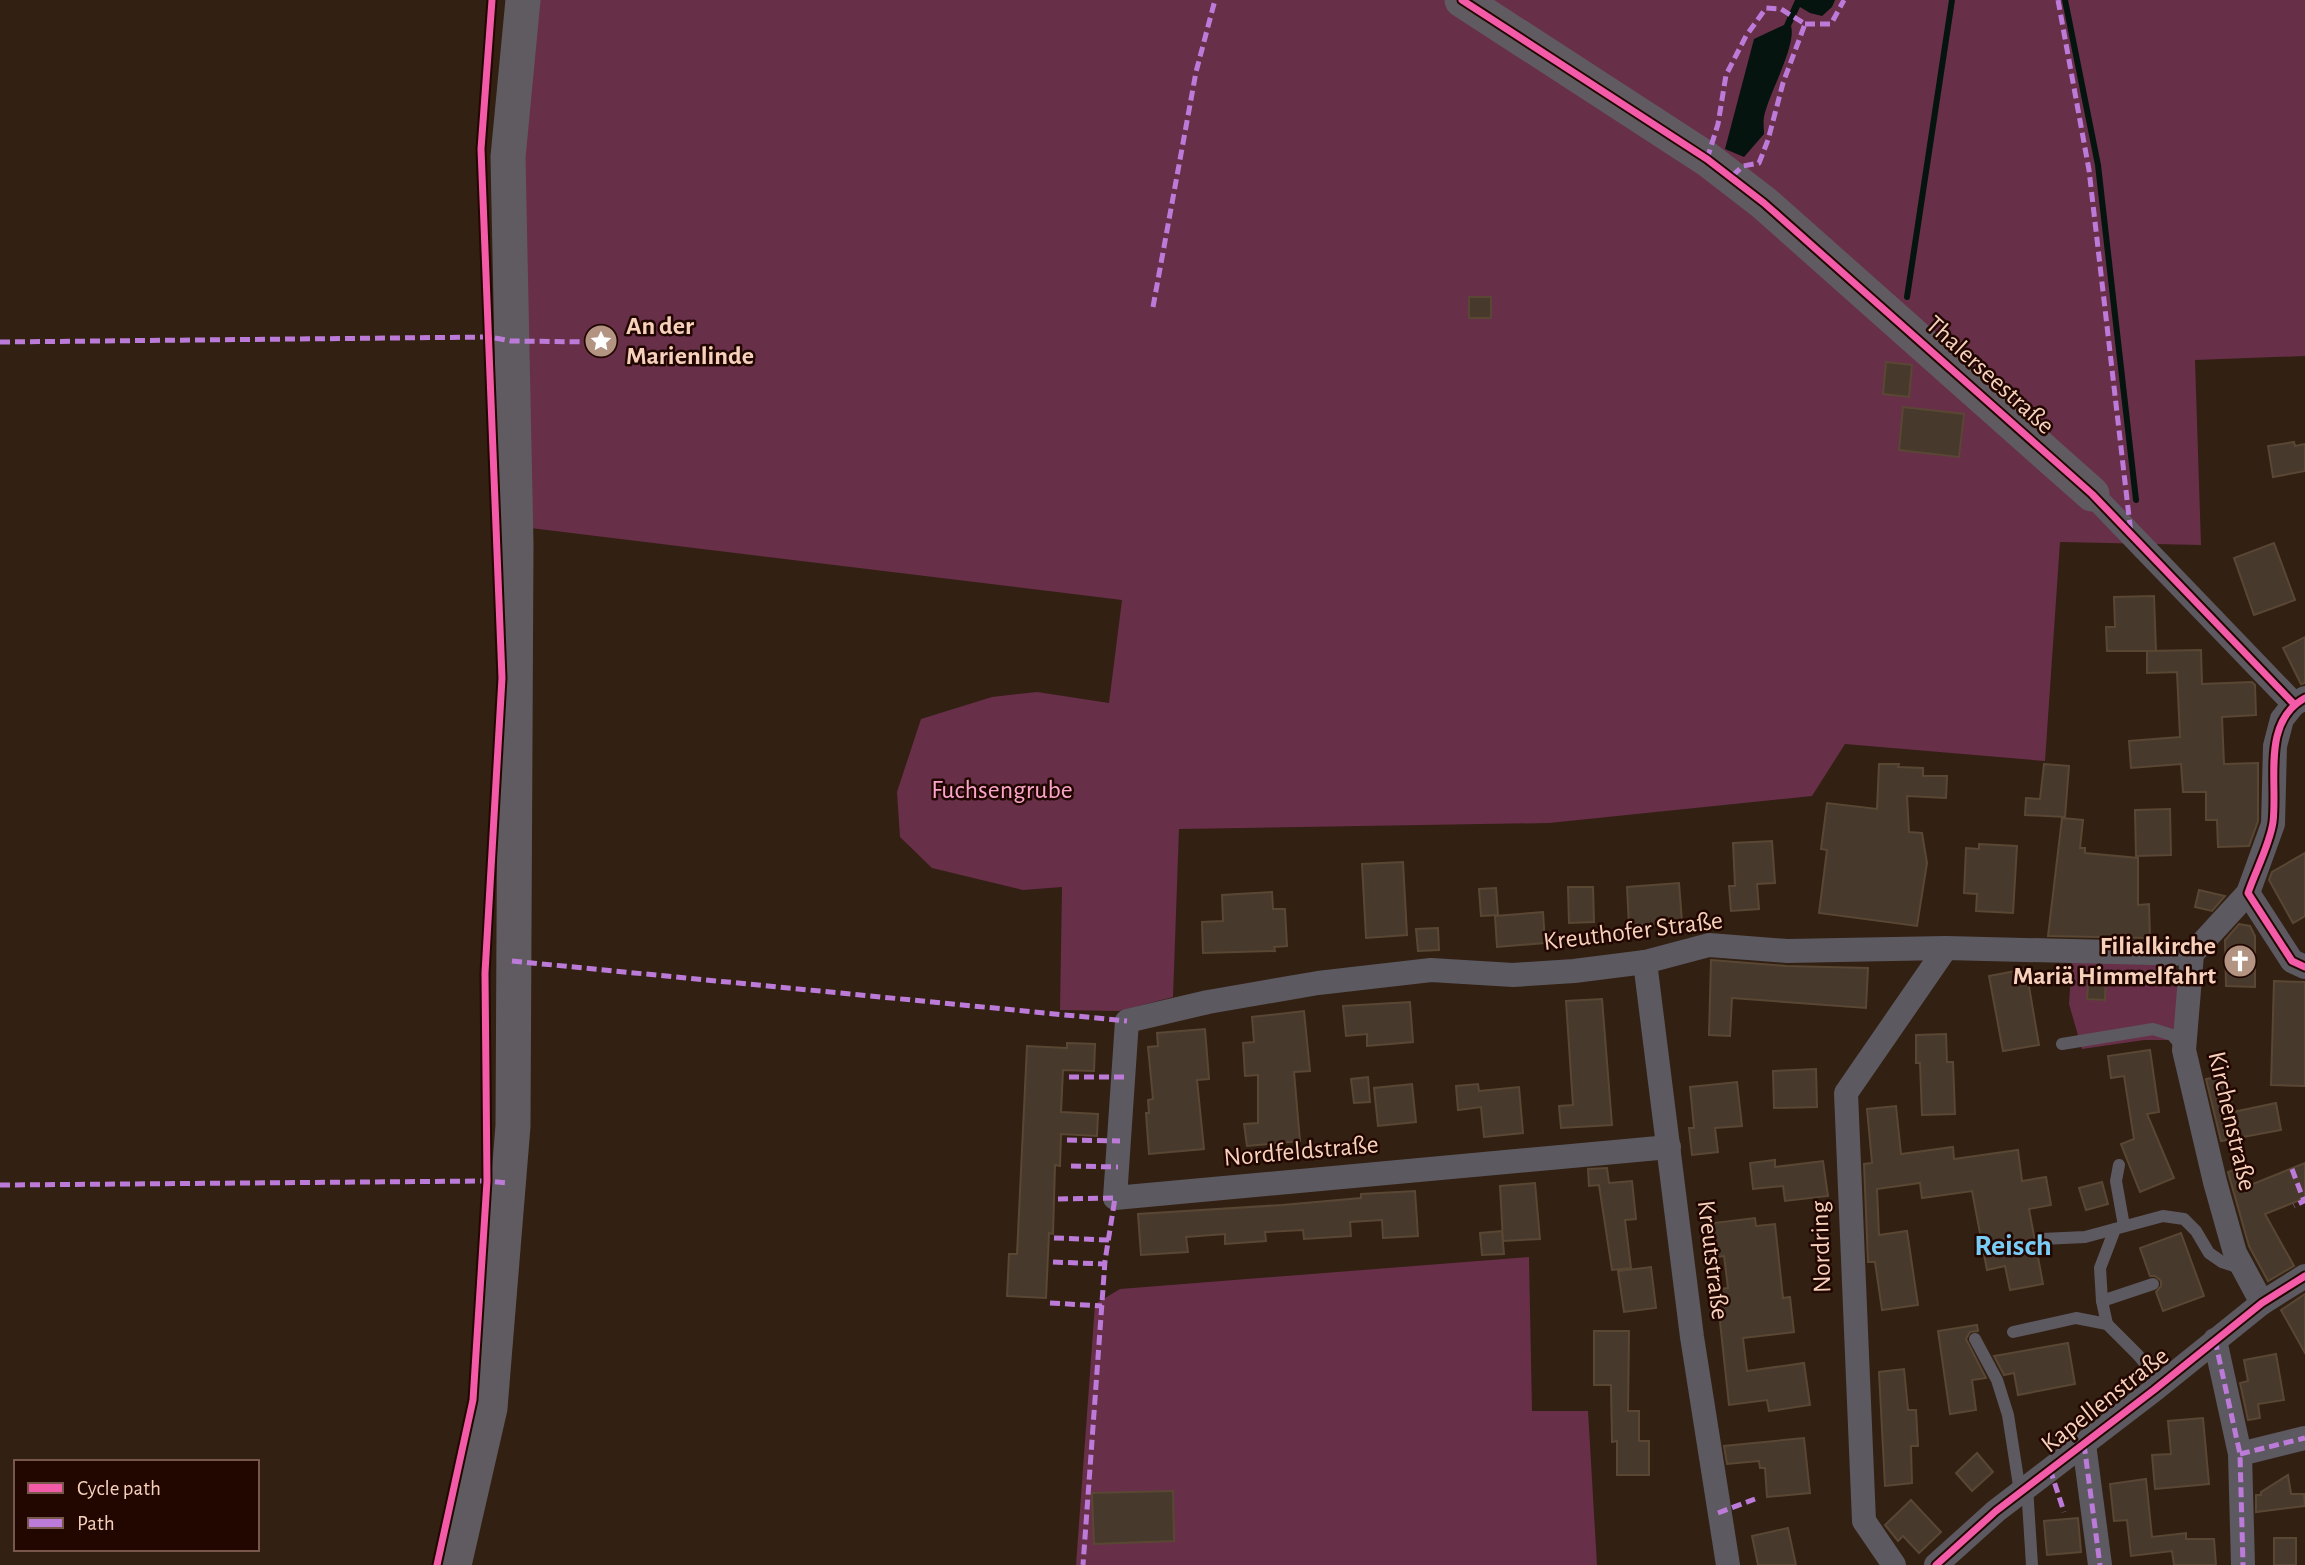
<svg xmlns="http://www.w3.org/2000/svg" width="2305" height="1565" font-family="'Alegreya Sans',sans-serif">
<rect width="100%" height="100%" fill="#322013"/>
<g fill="#682f49">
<polygon points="508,0 2305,0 2305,356 2195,360 2201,545 2060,542 2045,761 1845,744 1812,796 1549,823 1179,829 1173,997 1119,1011 1060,1010 1062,887 1023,890 932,868 900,837 897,792 921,719 992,697 1037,692 1109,703 1122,600 497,524 496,363 491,169"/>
<polygon points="2072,959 2155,961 2185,975 2179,1029 2167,1040 2144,1040 2082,1049 2069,1004"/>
<polygon points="1529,1257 1532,1411 1588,1411 1597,1565 1076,1565 1095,1304 1120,1289"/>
</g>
<path fill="#05140e" d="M1795,0h40l-3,7 -10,9 -12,-3 -10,-6 -9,19c6,19 -23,69 -27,91 -1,5 0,12 0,17l-20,23 -19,-8 29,-110 30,-14z"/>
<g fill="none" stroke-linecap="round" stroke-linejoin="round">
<g stroke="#05140e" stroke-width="6">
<polyline points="2065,0 2098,165 2136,500"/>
<polyline points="1907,297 1952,0"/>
</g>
</g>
<g fill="#48392d" stroke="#594734" stroke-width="2">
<rect x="1469" y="297" width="22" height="21"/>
<polygon points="1886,362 1912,365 1909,397 1883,394"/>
<polygon points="1903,407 1964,414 1959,457 1899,450"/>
<polygon points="2294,442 2295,446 2305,444 2305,471 2273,477 2268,446"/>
<polygon points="2274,543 2295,600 2254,615 2234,558"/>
<polygon points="2154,596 2156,651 2107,651 2106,627 2115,627 2114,597"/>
<polygon points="2305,637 2305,683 2301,684 2283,648"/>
<polygon points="2201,650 2202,684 2252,682 2255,685 2256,715 2222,717 2224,764 2258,763 2258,821 2249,846 2218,847 2217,820 2206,820 2206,792 2183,792 2181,764 2131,768 2129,741 2180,737 2177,672 2147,673 2147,651"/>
<polygon points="1879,764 1899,764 1898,767 1923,768 1923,776 1947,776 1946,798 1907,796 1909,832 1922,833 1927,863 1917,926 1819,913 1827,850 1821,849 1827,803 1877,809"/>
<polygon points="2044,764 2069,766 2065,817 2025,815 2026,798 2040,799"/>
<polygon points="2170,809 2171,855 2136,856 2135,810"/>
<polygon points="2062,818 2083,820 2080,848 2085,848 2085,853 2138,858 2138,905 2149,904 2150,938 2048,936"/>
<polygon points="1772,841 1775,883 1757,884 1759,909 1731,911 1729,886 1735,886 1733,843"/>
<polygon points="1979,844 2017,846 2013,913 1976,911 1977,894 1964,893 1966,848 1979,849"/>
<polygon points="2305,853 2305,916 2293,923 2269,880 2272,872"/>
<polygon points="1403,862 1407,935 1366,938 1362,864"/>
<polygon points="1679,883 1682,922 1629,926 1627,887"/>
<polygon points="1568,887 1593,887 1594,922 1569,923"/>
<polygon points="1496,888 1498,915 1481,916 1479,889"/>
<polygon points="2199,890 2225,896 2212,911 2195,907"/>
<polygon points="1272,892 1273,909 1285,909 1287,946 1274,947 1275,951 1203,953 1202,922 1223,921 1222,895"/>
<polygon points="1543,912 1545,943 1497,947 1495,916"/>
<polygon points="2239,924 2250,926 2255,936 2255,987 2226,986 2225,940"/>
<polygon points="1438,928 1439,950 1418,951 1416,929"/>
<polygon points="1711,960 1786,966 1868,968 1866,1008 1732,998 1730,1036 1709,1035"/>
<polygon points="2026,969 2039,1045 2003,1051 1989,976"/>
<polygon points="2089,972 2106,973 2105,1000 2087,999"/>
<polygon points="2274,981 2305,982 2305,1086 2271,1085"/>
<polygon points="1602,999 1612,1125 1561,1128 1559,1106 1573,1105 1566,1001"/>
<polygon points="1410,1002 1413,1042 1367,1046 1367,1034 1346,1036 1343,1006"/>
<polygon points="1304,1011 1310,1071 1294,1072 1300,1141 1247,1146 1244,1124 1258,1123 1258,1075 1245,1076 1243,1043 1254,1042 1252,1017"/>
<polygon points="1205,1029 1209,1079 1197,1080 1204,1149 1149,1154 1146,1113 1149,1113 1148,1100 1153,1099 1148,1047 1158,1046 1157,1033"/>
<polygon points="1946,1034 1947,1062 1953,1062 1955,1114 1922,1115 1920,1063 1916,1063 1916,1035"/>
<polygon points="1067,1043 1095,1044 1094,1071 1063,1070 1061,1112 1098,1114 1097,1136 1061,1134 1060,1166 1055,1165 1053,1234 1049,1233 1046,1298 1007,1296 1009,1254 1017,1254 1027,1046 1067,1048"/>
<polygon points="2150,1050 2159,1112 2147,1114 2174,1178 2140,1192 2121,1144 2134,1139 2124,1076 2111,1078 2108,1056"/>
<polygon points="1816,1069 1817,1107 1774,1108 1773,1071"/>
<polygon points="2227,1075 2233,1112 2276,1103 2281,1130 2221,1141 2206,1079"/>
<polygon points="1368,1077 1370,1102 1354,1103 1351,1079"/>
<polygon points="1737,1082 1742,1126 1715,1128 1718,1152 1692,1155 1689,1128 1694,1128 1690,1087"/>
<polygon points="1412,1084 1416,1122 1378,1126 1374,1088"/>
<polygon points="1478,1084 1479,1091 1519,1087 1523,1133 1484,1137 1481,1107 1458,1110 1456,1086"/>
<polygon points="1896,1106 1901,1154 1953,1147 1954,1159 2018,1150 2022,1181 2046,1177 2051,1205 2029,1209 2043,1284 2010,1290 2005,1266 1987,1270 1972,1191 1922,1198 1920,1183 1877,1189 1879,1235 1907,1231 1918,1305 1882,1310 1875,1262 1868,1262 1864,1164 1872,1163 1867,1109"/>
<polygon points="1775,1160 1775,1167 1823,1161 1828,1196 1785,1201 1783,1186 1753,1189 1750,1163"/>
<polygon points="2305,1163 2305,1198 2265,1214 2294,1266 2268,1281 2249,1246 2228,1172 2241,1167 2248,1186"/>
<polygon points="1607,1168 1609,1183 1632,1181 1636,1219 1625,1220 1631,1268 1612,1270 1599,1185 1589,1186 1588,1169"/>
<polygon points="2102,1182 2108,1204 2086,1210 2079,1188"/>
<polygon points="1535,1183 1540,1239 1503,1241 1500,1186"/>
<polygon points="1415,1191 1418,1236 1383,1238 1382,1220 1350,1222 1351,1236 1304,1239 1303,1230 1265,1232 1266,1241 1225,1244 1225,1234 1186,1237 1188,1252 1141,1255 1138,1214 1282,1205 1361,1198 1361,1194"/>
<polygon points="1755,1218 1756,1226 1775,1224 1783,1298 1790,1297 1794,1332 1743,1338 1747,1371 1804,1363 1810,1405 1769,1411 1767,1400 1729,1405 1719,1313 1714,1313 1711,1290 1728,1288 1724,1256 1709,1258 1705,1224"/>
<polygon points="1502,1231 1504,1254 1482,1255 1480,1233"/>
<polygon points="2181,1233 2204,1296 2163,1311 2156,1292 2161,1286 2161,1281 2155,1276 2150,1276 2140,1248"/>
<polygon points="1651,1267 1656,1308 1624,1312 1618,1271"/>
<polygon points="2305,1294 2305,1353 2281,1310"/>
<polygon points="1977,1325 1978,1331 1970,1332 1966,1339 1986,1378 1972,1380 1976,1410 1950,1414 1938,1331"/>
<polygon points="1594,1331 1629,1331 1628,1411 1639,1411 1639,1441 1649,1441 1649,1475 1617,1475 1617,1441 1612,1442 1611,1385 1594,1385"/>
<polygon points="2068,1343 2075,1384 2018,1395 2014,1373 2004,1375 1994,1356"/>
<polygon points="2276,1354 2284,1400 2258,1404 2260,1418 2248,1420 2240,1383 2248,1381 2244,1360"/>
<polygon points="1904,1369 1908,1410 1916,1410 1918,1446 1911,1446 1912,1483 1885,1486 1879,1372"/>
<polygon points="2203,1418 2209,1484 2155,1489 2152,1455 2171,1454 2168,1421"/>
<polygon points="1804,1438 1810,1493 1767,1497 1765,1468 1760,1468 1759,1461 1727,1464 1724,1446"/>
<polygon points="1977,1453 1993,1472 1972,1491 1956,1473"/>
<polygon points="2288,1475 2291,1494 2304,1494 2305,1506 2256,1512 2256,1495 2261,1495 2261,1492"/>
<polygon points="2146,1479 2152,1537 2186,1533 2186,1539 2214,1539 2216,1565 2174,1565 2172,1551 2131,1556 2127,1520 2114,1521 2110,1484"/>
<polygon points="1173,1491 1174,1541 1094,1544 1092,1493"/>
<polygon points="1911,1500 1941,1532 1919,1553 1903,1536 1898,1541 1885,1525"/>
<polygon points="2078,1518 2081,1552 2047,1555 2044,1521"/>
<polygon points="1788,1528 1796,1565 1758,1565 1752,1536"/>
<rect x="2274" y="1538" width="22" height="27"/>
</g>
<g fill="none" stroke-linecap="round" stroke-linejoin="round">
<g stroke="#5d5960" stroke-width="12">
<polyline points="2062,1044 2153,1029 2172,1035 2182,1047"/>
<polyline points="2119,1165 2116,1181 2124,1226"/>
<polyline points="2042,1239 2085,1237 2163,1216 2184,1219 2196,1231 2209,1253 2222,1262 2240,1268"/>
<polyline points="2102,1301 2153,1284"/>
<polyline points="2107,1324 2102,1301 2100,1268 2115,1229"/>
<polyline points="2013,1332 2076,1318 2107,1324 2138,1355 2162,1384"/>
<polyline points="1975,1339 1997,1380 2008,1415 2020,1492"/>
<polyline points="2027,1487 2032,1565"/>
</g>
<g stroke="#5d5960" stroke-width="24">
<polyline points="2092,494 2294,704"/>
<polyline points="2248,893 2292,961 2305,967"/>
<polyline points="1645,962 1692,1337 1728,1565"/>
<polyline points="1669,1147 1115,1198 1127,1021 1208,1002 1318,983 1431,970 1513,975 1574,971 1645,962 1709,945 1787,951 1946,948 2192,954"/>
<polyline points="2262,1303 2235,1253 2215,1182 2184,1050 2192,954 2248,893 2273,824 2275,746 2282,719 2294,704 2305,698"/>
<polyline points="2215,1340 2240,1454 2243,1565"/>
<polyline points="2084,1444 2100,1565"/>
<polyline points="2240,1454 2305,1438"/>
<polyline points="1894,1565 1864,1521 1846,1093 1946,948"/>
<polyline points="1936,1565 1996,1511 2154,1390 2262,1303 2305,1276"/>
</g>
<g stroke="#605b60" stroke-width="35">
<polyline points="1462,0 1707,159 1764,203 2092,494"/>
<polyline points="454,1565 490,1408 513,1126 516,544 508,157 523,0"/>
</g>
<g stroke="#bd7bd9" stroke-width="5" stroke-dasharray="10 5" stroke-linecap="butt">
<polyline points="2058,0 2089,170 2131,534"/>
<polyline points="1805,24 1831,24 1844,0"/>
<polyline points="1707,159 1718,124 1726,75 1746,36 1766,8 1781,9 1805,24 1783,83 1768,140 1759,163 1743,166 1731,177"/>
<polyline points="1153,307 1196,72 1215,0"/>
<polyline points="0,342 490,337 511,341 590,342"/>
<polyline points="512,961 1127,1021"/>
<polyline points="1069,1077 1124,1077"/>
<polyline points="1067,1140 1120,1141"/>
<polyline points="1071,1166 1118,1167"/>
<polyline points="2292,1169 2304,1201 2294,1206"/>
<polyline points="0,1185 487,1181 508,1183"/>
<polyline points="1058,1199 1115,1198 1105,1261 1083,1565"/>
<polyline points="1054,1238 1109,1240"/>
<polyline points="1053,1262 1105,1264"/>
<polyline points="1050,1303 1102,1306"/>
<polyline points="2215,1340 2240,1454 2243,1565"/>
<polyline points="2084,1444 2100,1565"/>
<polyline points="2240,1454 2305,1438"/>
<polyline points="2050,1469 2064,1512"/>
<polyline points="1718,1513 1755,1499"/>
</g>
<defs>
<g id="cycleway">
<polyline points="1462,0 1707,159 1764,203 2092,494 2294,704"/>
<path d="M2305,698c-44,24 -27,83 -32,124 -3,22 -18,50 -25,71l44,68 13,6"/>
<polyline points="437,1565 473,1400 487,1181 485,973 502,678 481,149 492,0"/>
<polyline points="1936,1565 1996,1511 2154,1390 2262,1303 2305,1276"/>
</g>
</defs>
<use href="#cycleway" stroke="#210700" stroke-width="11"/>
<use href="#cycleway" stroke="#f35aa7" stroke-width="7"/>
</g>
<defs>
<symbol id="sight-disc" viewBox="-11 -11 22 22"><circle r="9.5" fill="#b39381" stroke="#210700"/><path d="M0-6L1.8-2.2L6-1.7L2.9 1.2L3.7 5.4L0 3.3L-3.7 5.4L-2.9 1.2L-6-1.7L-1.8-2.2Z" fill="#fff"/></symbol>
<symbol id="church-disc" viewBox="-11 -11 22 22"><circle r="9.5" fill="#b39381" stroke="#210700"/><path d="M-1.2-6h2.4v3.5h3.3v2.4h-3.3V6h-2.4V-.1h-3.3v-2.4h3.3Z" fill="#fff"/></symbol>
</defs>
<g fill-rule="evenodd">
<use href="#sight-disc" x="582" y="322" width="38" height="38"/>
<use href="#church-disc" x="2221" y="942" width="38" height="38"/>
</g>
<g text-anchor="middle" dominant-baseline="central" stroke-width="5" stroke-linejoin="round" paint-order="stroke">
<g font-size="26" font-weight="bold" fill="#f8d1bc" stroke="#210700" text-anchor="start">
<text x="626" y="326">An der<tspan x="626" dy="30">Marienlinde</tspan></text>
<text x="2216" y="946" text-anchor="end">Filialkirche<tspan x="2216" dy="30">Mariä Himmelfahrt</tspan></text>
</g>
<g font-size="26" fill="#f8d1bc" stroke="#210700">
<text transform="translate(1990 375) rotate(42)">Thalerseestraße</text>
<text transform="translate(1633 931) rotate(-7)">Kreuthofer Straße</text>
<text transform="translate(2232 1121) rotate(77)">Kirchenstraße</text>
<text transform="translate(1301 1151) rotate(-5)">Nordfeldstraße</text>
<text transform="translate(1821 1247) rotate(-92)">Nordring</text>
<text transform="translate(1713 1260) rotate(83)">Kreutstraße</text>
<text transform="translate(2105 1400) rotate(-38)">Kapellenstraße</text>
</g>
<g font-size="26" fill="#fba5cc" stroke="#210700">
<text x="1002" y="790">Fuchsengrube</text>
</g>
<g font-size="30" font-weight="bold" fill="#78ccf5" stroke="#210700">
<text x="2013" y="1246">Reisch</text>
</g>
</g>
<rect x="14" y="1460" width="245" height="91" fill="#210700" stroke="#77584b" stroke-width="2"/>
<rect x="28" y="1483" width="35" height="10" fill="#f35aa7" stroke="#77584b" stroke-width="2"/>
<text x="77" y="1495" font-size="21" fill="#f8d1bc">Cycle path</text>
<rect x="28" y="1518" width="35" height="10" fill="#bd7bd9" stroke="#77584b" stroke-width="2"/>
<text x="77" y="1530" font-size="21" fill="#f8d1bc">Path</text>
</svg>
